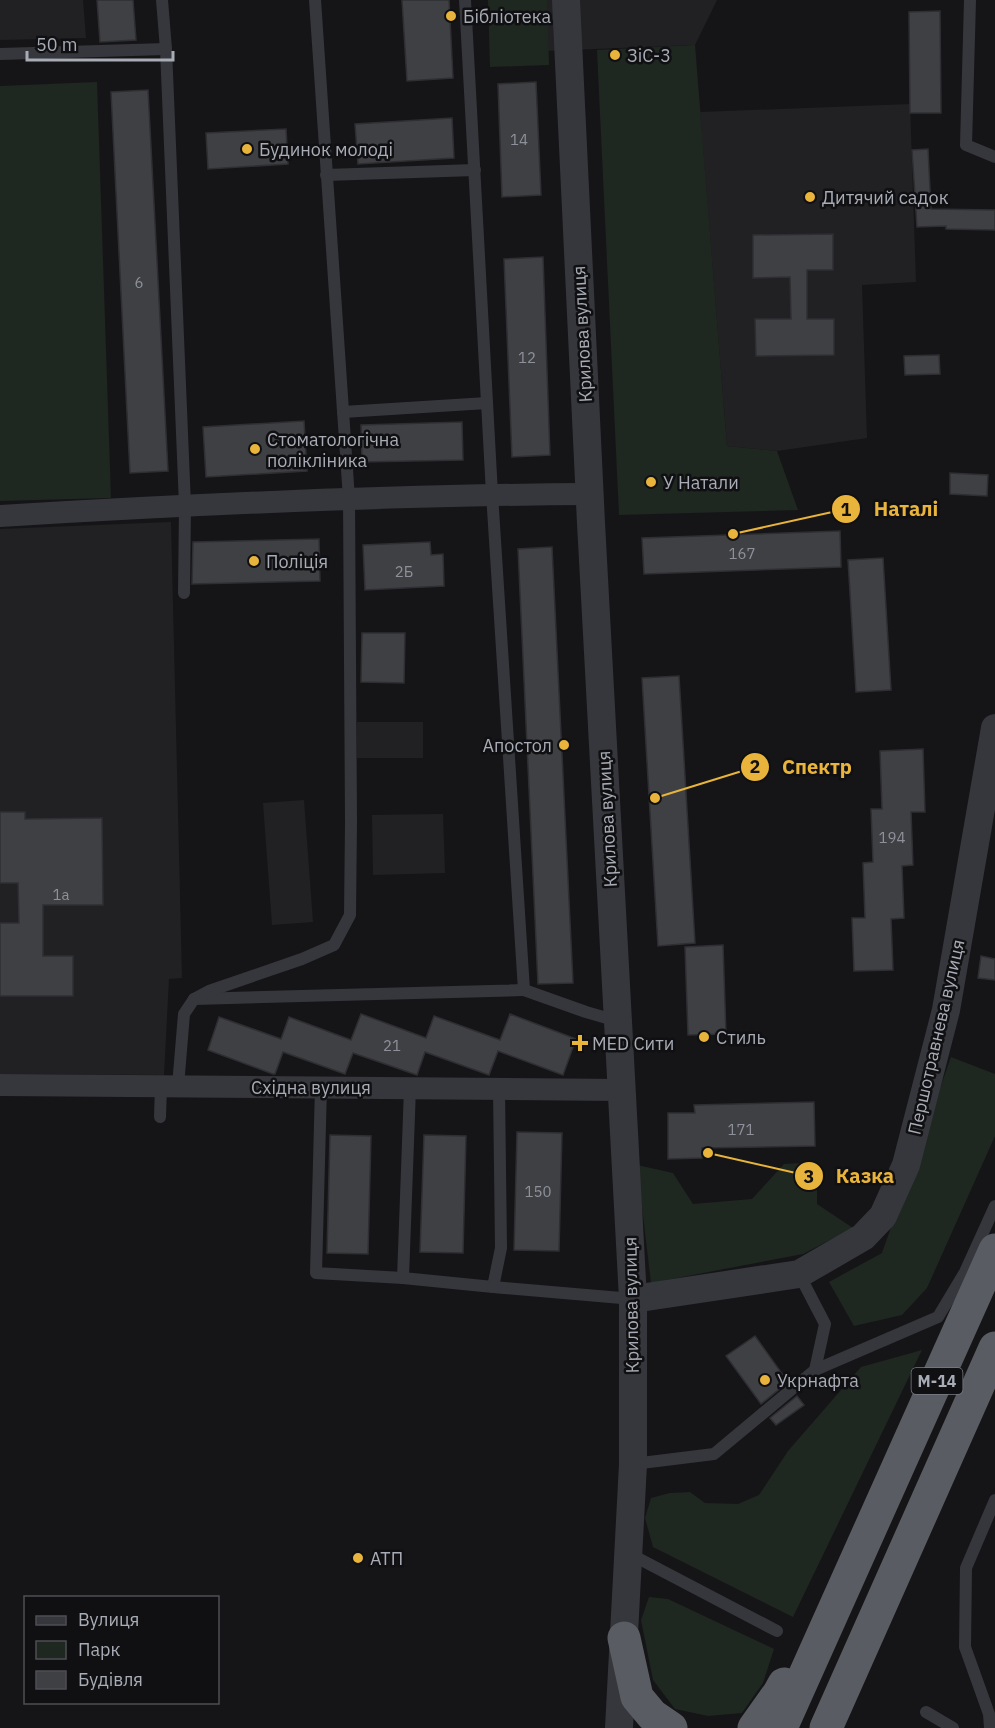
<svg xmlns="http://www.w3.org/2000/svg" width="995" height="1728" font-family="'IBM Plex Sans',sans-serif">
<rect width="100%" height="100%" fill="#151517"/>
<g fill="#212124">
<polygon points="0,0 83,0 86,38 0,40"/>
<polygon points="543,0 717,0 695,45 545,51"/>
<polygon points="910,104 916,282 862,285 867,438 777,451 727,446 700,112"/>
<polygon points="171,522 182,978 169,979 164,1075 0,1074 0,529"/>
<rect x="357" y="722" width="66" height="36"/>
<polygon points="304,800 313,922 272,925 263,803"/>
<polygon points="443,814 445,873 373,875 372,815"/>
</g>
<g fill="#1f2721">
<polygon points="488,0 547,0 549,65 490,67"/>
<polygon points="695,45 727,446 777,451 798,510 619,515 597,50"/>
<polygon points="97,82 111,498 0,501 0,86"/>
<polygon points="951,1057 995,1074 995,1136 927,1288 902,1315 854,1326 829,1282 882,1253"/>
<polygon points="817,1162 817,1204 853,1228 803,1254 651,1283 637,1165 673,1173 693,1204 752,1199 784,1164"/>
<polygon points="922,1350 793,1617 653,1547 645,1518 651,1498 670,1493 690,1492 705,1503 738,1504 759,1495 788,1451 861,1367"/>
<polygon points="649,1597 668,1599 774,1649 763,1683 742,1713 708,1716 675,1709 653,1680 641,1620"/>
</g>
<g fill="#3f4044" stroke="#2f2f33" stroke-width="1.5">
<polygon points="97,0 133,0 136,40 100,42"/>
<polygon points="402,0 449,0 453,78 407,81"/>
<polygon points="940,11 941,113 910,113 909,12"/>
<polygon points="536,82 541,195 502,197 498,84"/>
<polygon points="148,90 168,471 130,473 111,92"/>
<polygon points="452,118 454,158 358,164 355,124"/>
<polygon points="286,129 288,164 208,169 206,133"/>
<polygon points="928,149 931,209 995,210 995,230 946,229 946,226 917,227 912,150"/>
<polygon points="833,234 833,270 807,270 807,319 834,319 834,355 756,356 755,319 791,319 790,277 753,278 753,235"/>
<polygon points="543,257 550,455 512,457 504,259"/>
<polygon points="939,355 940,374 905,375 904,356"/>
<polygon points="304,421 307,471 206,477 203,427"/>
<polygon points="462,422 463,460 362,462 361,425"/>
<polygon points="950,473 988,475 987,496 950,494"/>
<polygon points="840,531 841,567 644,574 642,538"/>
<polygon points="319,539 320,581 192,584 193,542"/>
<polygon points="430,542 431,555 443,554 444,586 365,590 363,545"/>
<polygon points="552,547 573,983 538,984 518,549"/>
<polygon points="883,558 891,690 856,692 848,560"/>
<polygon points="362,633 405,633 404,683 361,682"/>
<polygon points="679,676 695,943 658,946 642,678"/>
<polygon points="923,749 925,812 911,812 913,865 902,866 904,918 891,919 893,970 854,971 852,918 865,918 863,863 873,862 871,809 882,809 880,751"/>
<polygon points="0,812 25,812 25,819 102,818 103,905 43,905 43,956 73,956 73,996 0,996 0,923 19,923 18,883 0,883"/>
<polygon points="723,945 726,1034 688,1035 685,947"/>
<polygon points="981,956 995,959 995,980 978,978"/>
<polygon points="361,1014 426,1038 434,1016 500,1040 510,1014 576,1039 563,1075 498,1051 489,1075 425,1052 417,1075 353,1053 345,1074 283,1052 275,1074 273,1074 208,1050 219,1017 281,1039 289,1017 351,1040"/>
<polygon points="814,1102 815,1146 702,1148 702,1158 668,1159 668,1113 695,1113 694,1105"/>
<polygon points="517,1132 562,1133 559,1251 514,1250"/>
<polygon points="330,1135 371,1136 368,1254 327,1253"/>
<polygon points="424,1135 466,1136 463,1253 420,1252"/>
<polygon points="755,1336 788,1382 761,1404 726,1356"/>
<polygon points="797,1396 804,1405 776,1425 770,1418"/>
</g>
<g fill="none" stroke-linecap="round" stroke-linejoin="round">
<g stroke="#36373c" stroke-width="12">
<polyline points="162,0 166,49 185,505 184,593"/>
<polyline points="970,0 966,145 995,157"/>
<polyline points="0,54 166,49"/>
<polyline points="326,175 475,170"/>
<polyline points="343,412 487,403"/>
<polyline points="524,990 586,1012 617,1021"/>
<polyline points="194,999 524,990 492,494 465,0"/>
<polyline points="178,1086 184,1014 194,999 209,991 302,959 334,945 350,915 351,822 349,499 315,0"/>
<polyline points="321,1087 316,1273 403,1278"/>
<polyline points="410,1088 403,1278 493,1287 501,1248 499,1089"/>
<polyline points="160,1117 161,1086"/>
<polyline points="799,1274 825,1324 815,1370"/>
<polyline points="493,1287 633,1299"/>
<polyline points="633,1464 714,1454 815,1370 938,1317 965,1272 995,1206"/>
<polyline points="630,1554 777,1631"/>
<polyline points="926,1712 953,1728"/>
<polyline points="990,1728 989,1714 965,1647 966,1568 995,1500"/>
</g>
<g stroke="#36373c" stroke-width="22">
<path d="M0,516c196,-12 393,-21 590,-22"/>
<polyline points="0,1085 622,1090"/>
</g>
<g stroke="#36373c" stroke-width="28">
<polyline points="566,0 591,523 633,1299 633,1464 619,1728"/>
<polyline points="633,1299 799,1274 863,1237 883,1216 906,1165 946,1010 995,728"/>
</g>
<g stroke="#5a5c64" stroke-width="33">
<polyline points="624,1638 637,1697 652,1715 671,1728"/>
<polyline points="754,1728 779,1693 784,1684"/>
<polyline points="781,1728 995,1250"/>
<polyline points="826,1728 995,1348"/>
</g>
</g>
<g fill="#e9b43b" stroke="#101012" stroke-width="2">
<circle cx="451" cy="16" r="6"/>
<circle cx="615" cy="55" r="6"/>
<circle cx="247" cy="149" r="6"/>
<circle cx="810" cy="197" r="6"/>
<circle cx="255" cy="449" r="6"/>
<circle cx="651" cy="482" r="6"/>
<circle cx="254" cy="561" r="6"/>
<circle cx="564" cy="745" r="6"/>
<circle cx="704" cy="1037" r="6"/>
<path d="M577 1034h6v6h6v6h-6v6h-6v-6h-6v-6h6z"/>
<circle cx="765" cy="1380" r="6"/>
<circle cx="358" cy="1558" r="6"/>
</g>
<g text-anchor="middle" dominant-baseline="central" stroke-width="5" stroke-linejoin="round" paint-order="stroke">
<g font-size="15" fill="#8e919a">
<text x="519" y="139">14</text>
<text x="139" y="282">6</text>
<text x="527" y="357">12</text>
<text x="742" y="553">167</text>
<text x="404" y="571">2Б</text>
<text x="892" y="837">194</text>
<text x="61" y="894">1а</text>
<text x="392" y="1045">21</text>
<text x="741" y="1129">171</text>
<text x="538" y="1191">150</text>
</g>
<rect fill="#101012" stroke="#7a7d85" stroke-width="1.5" x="911.5" y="1368" width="51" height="26" rx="4.5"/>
<g font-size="16" font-weight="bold" fill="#a8acb6">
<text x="937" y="1381">М-14</text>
</g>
<g font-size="18" fill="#a8acb6" stroke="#101012" text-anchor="start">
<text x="463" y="16">Бібліотека</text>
<text x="627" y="55">ЗіС-3</text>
<text x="259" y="149">Будинок молоді</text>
<text x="822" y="197">Дитячий садок</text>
<text x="267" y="439">Стоматологічна<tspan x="267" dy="21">полікліника</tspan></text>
<text x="663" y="482">У Натали</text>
<text x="266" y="561">Поліція</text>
<text x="552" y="745" text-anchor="end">Апостол</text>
<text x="716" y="1037">Стиль</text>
<text x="592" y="1043">MED Сити</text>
<text x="777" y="1380">Укрнафта</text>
<text x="370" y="1558">АТП</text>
</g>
<g font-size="18" fill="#a8acb6" stroke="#101012">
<text transform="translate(582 334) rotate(-93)">Крилова вулиця</text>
<text transform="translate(607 819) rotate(-93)">Крилова вулиця</text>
<text transform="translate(936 1037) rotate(-77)">Першотравнева вулиця</text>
<text x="311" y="1087">Східна вулиця</text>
<text transform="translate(631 1305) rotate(-91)">Крилова вулиця</text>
</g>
</g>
<path fill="none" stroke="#e9b43b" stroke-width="2" d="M733 534L846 509M655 798L755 767M708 1153L809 1176"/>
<g fill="#e9b43b" stroke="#101012" stroke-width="2">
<circle cx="733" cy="534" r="6"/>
<circle cx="655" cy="798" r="6"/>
<circle cx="708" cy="1153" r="6"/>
<circle cx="846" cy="509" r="15"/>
<circle cx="755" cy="767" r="15"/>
<circle cx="809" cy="1176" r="15"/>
</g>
<g font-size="18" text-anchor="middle" font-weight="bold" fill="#111">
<text x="846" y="516">1</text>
<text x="755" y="773">2</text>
<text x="809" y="1183">3</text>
</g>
<g font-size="20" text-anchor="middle" font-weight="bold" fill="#e9b43b" stroke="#101012" stroke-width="5" stroke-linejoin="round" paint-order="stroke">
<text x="906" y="516">Наталі</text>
<text x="817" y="774">Спектр</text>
<text x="865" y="1183">Казка</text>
</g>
<rect x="24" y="1596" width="195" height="108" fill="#101012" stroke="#4d4e54" stroke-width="1.5"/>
<rect x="36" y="1616" width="30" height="9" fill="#36373c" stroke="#4d4e54" stroke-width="1.5"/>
<text x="78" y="1626" font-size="18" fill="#a8acb6">Вулиця</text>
<rect x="36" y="1641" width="30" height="18" fill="#1f2721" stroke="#4d4e54" stroke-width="1.5"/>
<text x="78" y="1656" font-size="18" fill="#a8acb6">Парк</text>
<rect x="36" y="1671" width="30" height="18" fill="#3f4044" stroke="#4d4e54" stroke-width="1.5"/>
<text x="78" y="1686" font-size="18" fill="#a8acb6">Будівля</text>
<path d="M27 51v9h146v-9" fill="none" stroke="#a8acb6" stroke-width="3"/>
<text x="36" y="51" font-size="18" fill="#a8acb6" stroke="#101012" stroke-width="4.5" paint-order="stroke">50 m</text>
</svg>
